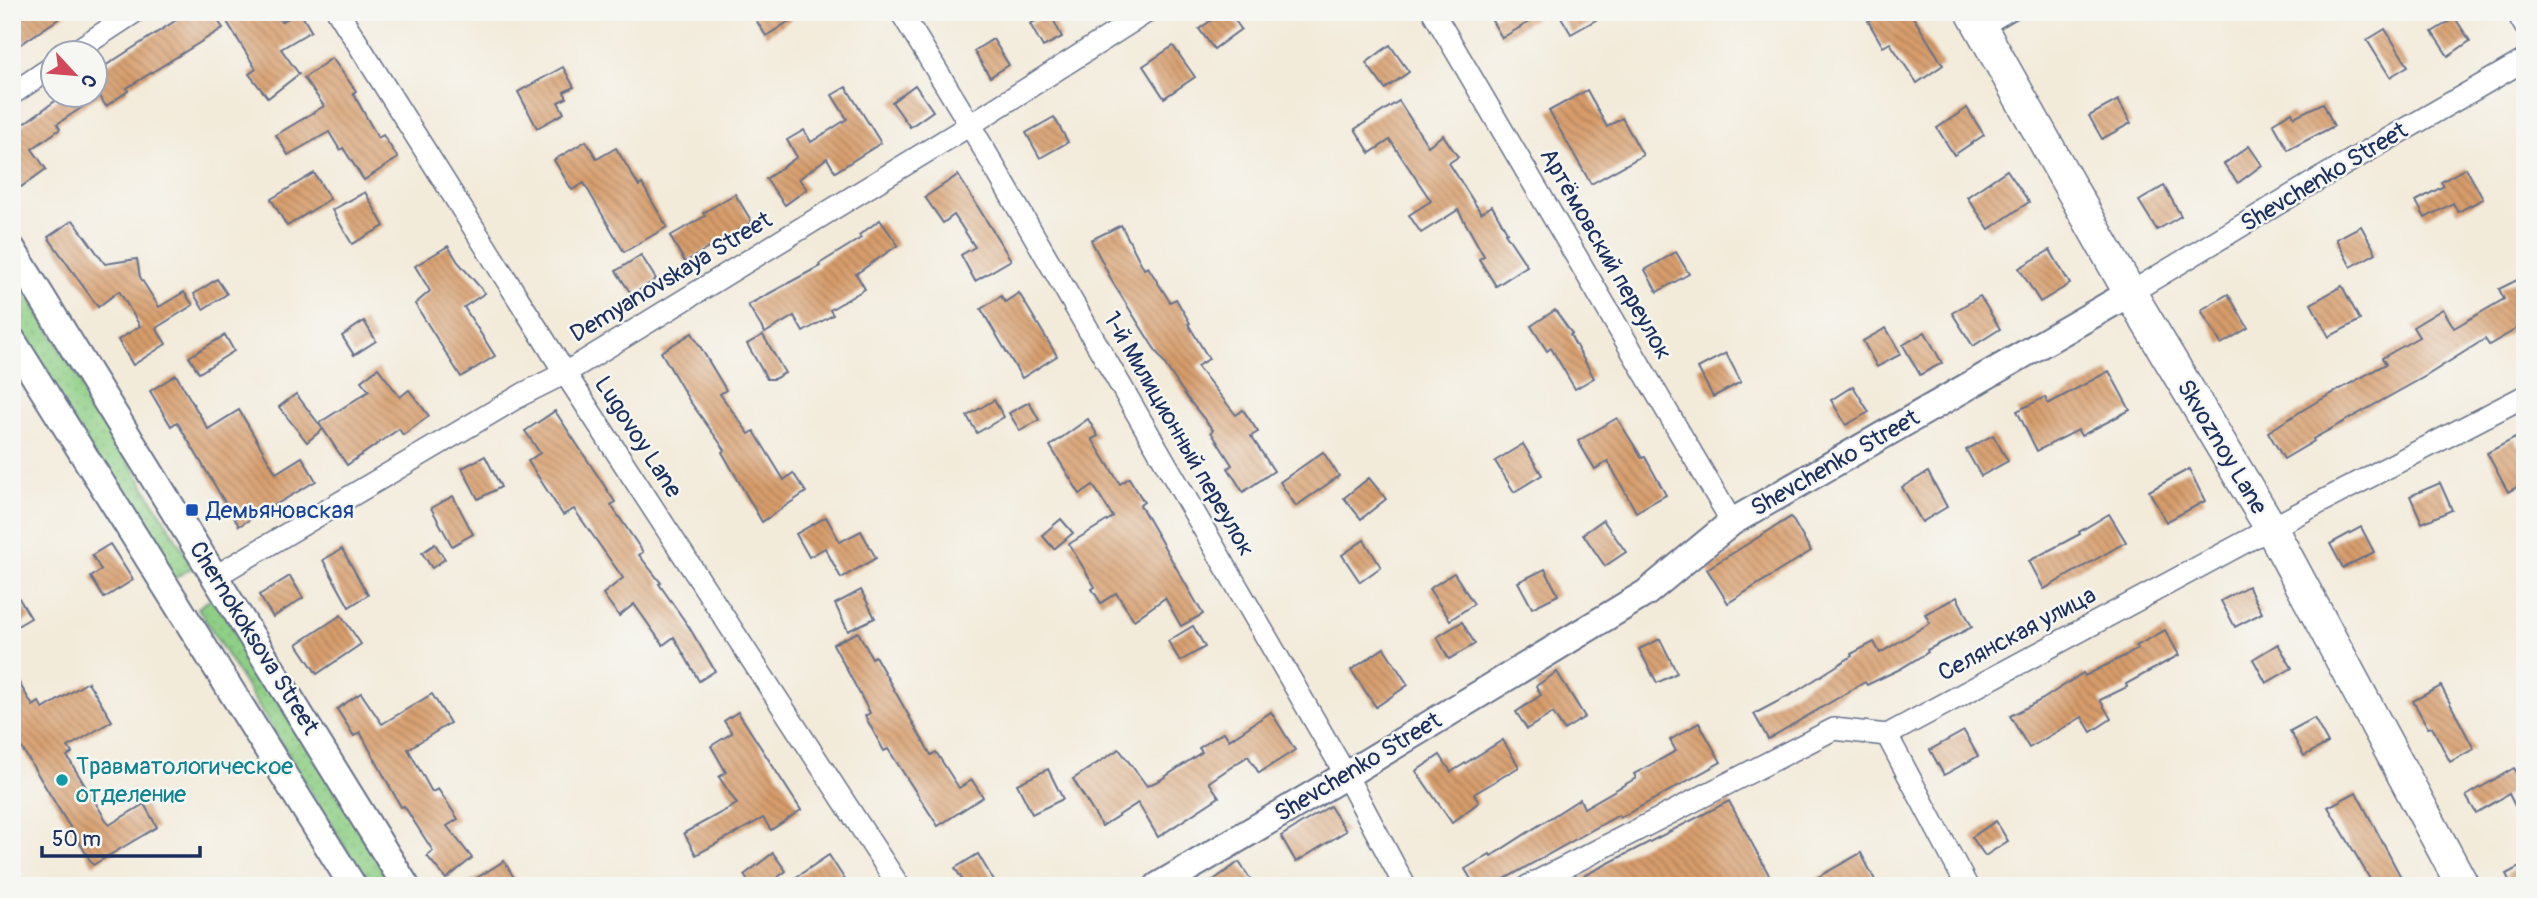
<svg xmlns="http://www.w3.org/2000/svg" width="2537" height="898" font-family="Pangolin,sans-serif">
<defs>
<pattern id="grass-dots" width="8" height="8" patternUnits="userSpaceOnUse" patternTransform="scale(1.75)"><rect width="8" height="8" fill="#8fcf86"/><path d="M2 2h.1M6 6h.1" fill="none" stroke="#7bb276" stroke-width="1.8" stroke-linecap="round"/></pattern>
<pattern id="building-back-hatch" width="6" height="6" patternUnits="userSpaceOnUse" patternTransform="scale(1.75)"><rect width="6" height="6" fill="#d79c6a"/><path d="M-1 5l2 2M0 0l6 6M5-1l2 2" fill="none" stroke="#ae805a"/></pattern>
</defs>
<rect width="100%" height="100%" fill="#f6f6f2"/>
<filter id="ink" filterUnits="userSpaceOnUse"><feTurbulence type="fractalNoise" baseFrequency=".0143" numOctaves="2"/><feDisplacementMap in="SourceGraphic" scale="14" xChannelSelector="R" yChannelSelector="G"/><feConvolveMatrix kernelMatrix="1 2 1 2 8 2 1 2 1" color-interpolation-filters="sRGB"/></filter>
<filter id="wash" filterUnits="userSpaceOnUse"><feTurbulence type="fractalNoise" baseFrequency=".00686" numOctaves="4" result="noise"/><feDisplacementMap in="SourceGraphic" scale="28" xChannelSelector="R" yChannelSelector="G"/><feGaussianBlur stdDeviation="1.57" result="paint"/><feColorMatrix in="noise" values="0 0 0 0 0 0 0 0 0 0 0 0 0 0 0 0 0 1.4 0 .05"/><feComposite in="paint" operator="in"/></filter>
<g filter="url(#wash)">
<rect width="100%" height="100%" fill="#f3ebda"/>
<g fill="url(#grass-dots)" stroke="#557f72" stroke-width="2">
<polygon points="12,269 193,567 170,581 12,320"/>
<polygon points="213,597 394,886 369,886 198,608"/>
</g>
<g id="blocks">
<g fill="url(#building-back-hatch)">
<polygon points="12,12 69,12 12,50"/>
<polygon points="189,12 212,12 223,28 127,88 128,91 106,106 99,96 57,124 60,129 32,149 46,169 21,187 12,175 12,132 65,94 98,94 94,89 94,73"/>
<polygon points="221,12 274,12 281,22 300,12 311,31 281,49 299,74 268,98 249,74 256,69"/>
<polygon points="751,12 803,12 766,36"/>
<polygon points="1223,12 1229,12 1241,29 1214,49 1199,29"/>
<polygon points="1503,12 1546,12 1502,38 1491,19"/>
<polygon points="1570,12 1610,12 1571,34 1561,17"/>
<polygon points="1883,12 1910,12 1943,65 1917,83 1890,43 1883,47 1868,21"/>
<polygon points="1050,13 1062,37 1043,47 1030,24"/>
<polygon points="2455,18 2470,41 2448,56 2432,32"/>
<polygon points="2385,29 2408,66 2390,77 2367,40"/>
<polygon points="993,39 1009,65 990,77 974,51"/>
<polygon points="1390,45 1409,72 1385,89 1366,63"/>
<polygon points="1173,46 1195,77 1164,98 1143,66"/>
<polygon points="332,58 356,91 353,93 378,138 383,135 398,158 364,180 343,148 340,150 329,132 288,155 276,135 324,106 304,78"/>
<polygon points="563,67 574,87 564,92 567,98 558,102 564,113 537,128 518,92"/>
<polygon points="915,85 933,111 910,127 892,102"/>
<polygon points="846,87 881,143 835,172 827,158 799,179 807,189 785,205 766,179 797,157 787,140 804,130 811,142 847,119 832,95"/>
<polygon points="1587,90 1607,127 1622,118 1643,155 1591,184 1549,111"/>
<polygon points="2118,100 2131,123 2102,139 2089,116"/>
<polygon points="1399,101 1428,146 1443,135 1458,157 1449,163 1481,213 1492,206 1507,232 1505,233 1527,266 1496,286 1479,259 1484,256 1458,210 1421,233 1409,215 1431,201 1390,140 1370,153 1355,129"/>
<polygon points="2323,103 2334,126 2288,150 2273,123 2292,112 2294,117"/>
<polygon points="1967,108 1984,135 1954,155 1937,128"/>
<polygon points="1054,117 1068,142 1040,158 1026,133"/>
<polygon points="586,141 597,159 616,148 639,186 642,184 667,227 624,252 584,183 572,190 554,160"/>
<polygon points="2249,146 2262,165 2238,183 2224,164"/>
<polygon points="2466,168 2483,199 2458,212 2453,203 2425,218 2416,201 2444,186 2441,182"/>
<polygon points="2007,170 2029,202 1989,229 1967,197"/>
<polygon points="314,173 330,199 287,226 271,199"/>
<polygon points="958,175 1011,260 975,281 961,255 975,247 954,215 943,223 925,197"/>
<polygon points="2164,186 2181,216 2157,230 2139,201"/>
<polygon points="365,192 384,226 352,244 332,210"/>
<polygon points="735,194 752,222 685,262 670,236 705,216 703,213"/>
<polygon points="73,220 105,264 137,259 140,277 159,307 184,292 193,305 156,328 166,344 133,365 118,340 140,326 119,291 98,307 48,237"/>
<polygon points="880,220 898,245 856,274 865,289 830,310 833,315 803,332 794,316 765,333 748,305 820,266 819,264 861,238 859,235"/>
<polygon points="1121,225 1144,269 1148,267 1170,302 1176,299 1190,323 1188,324 1209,359 1197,366 1236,415 1243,410 1258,432 1251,436 1274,471 1243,492 1228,468 1232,465 1211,432 1213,430 1188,399 1152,345 1113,283 1091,240"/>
<polygon points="2361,226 2376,253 2351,267 2336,239"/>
<polygon points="448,246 458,262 485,293 464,307 495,356 461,377 415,304 430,291 415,266"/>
<polygon points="2050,250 2070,284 2040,302 2019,268"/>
<polygon points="1676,252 1689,274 1657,292 1645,270"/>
<polygon points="641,255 656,279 632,295 616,271"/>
<polygon points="2525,276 2525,324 2489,345 2485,339 2426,376 2313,439 2314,441 2284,459 2268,432 2311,405 2386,364 2382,358 2419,337 2413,327 2443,309 2454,328 2504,299 2499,289"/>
<polygon points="217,279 227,294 203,309 194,294"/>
<polygon points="2342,286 2360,320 2329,337 2311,304"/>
<polygon points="1019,293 1057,356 1022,378 981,309 1001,296 1005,302"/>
<polygon points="2228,294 2248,328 2221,344 2201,310"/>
<polygon points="1980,296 2000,329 1973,346 1952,313"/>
<polygon points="1555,310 1572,334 1570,335 1594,378 1575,389 1551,348 1547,351 1531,326"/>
<polygon points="364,321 376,341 354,355 342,336"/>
<polygon points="1886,328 1901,354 1877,367 1863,341"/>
<polygon points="1925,332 1942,363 1920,375 1903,345"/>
<polygon points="692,333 726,390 720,394 749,434 754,431 784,480 793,473 806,492 762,522 722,452 725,450 689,400 661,352"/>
<polygon points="225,335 234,351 199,373 189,357"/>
<polygon points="763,335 785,373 774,379 767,379 747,344"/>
<polygon points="1726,353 1741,382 1713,397 1698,368"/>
<polygon points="378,368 400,397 409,390 429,416 403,435 399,429 347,465 323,429 307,442 279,407 296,394 322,428 319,423 369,391 361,381"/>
<polygon points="2109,371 2130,410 2081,436 2078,430 2037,451 2017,411 2045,397 2048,404"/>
<polygon points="176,375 208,429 239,410 276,473 302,457 316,481 239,526 177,422 171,426 150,391"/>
<polygon points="1853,386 1869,412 1846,425 1831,400"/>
<polygon points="994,400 1004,417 977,433 967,416"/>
<polygon points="1029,402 1039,420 1020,431 1009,413"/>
<polygon points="555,411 615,502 611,505 643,552 639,555 661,583 659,584 689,627 715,671 699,681 674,637 663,645 634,604 619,616 603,594 623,578 574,509 563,515 528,461 540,453 525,431"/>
<polygon points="1617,418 1642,458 1645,457 1666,495 1636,512 1608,461 1595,469 1578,441"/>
<polygon points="1088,419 1098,436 1092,439 1120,484 1129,478 1144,502 1140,505 1203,614 1181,626 1165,598 1134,620 1116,593 1101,603 1092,589 1095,587 1069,544 1113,517 1093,485 1080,494 1050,446"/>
<polygon points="1993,435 2008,461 1981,476 1966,450"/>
<polygon points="2515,438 2525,456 2525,483 2508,492 2487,453"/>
<polygon points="1523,444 1542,475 1514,492 1495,461"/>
<polygon points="1323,452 1339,476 1296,506 1280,482"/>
<polygon points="485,456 501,487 478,499 462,468"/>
<polygon points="2189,469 2205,501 2166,522 2149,491"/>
<polygon points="1928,472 1947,507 1922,522 1902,487"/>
<polygon points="1369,478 1386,499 1361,519 1344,498"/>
<polygon points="2440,483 2452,510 2422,523 2410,496"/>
<polygon points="453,496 473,534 452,546 431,508"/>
<polygon points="2109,514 2126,542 2044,589 2029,561 2080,534 2079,532"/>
<polygon points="826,517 840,542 861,531 876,558 841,578 825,548 809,557 796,534"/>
<polygon points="1791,517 1811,551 1728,603 1707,569"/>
<polygon points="1061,519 1073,533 1054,549 1042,535"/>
<polygon points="1603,520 1626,552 1605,566 1583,534"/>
<polygon points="2361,527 2374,552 2343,568 2330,544"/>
<polygon points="1364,540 1381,567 1360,582 1342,555"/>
<polygon points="110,544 133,580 104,598 91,577 101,570 92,555"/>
<polygon points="435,544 445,559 432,568 422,553"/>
<polygon points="342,549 368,595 349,607 323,560"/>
<polygon points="1545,569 1558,595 1532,608 1518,582"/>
<polygon points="1454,573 1474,604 1450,620 1429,589"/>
<polygon points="290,576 303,598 273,617 259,595"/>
<polygon points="2248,586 2262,613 2235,627 2221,601"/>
<polygon points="12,587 31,618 12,629"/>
<polygon points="861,590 875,618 848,631 835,604"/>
<polygon points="1957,597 1972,627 1927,650 1928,652 1900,669 1867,685 1865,682 1768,739 1754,714 1794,693 1852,656 1851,654 1874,642 1880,653 1930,623 1925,614"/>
<polygon points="341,615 361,644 317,674 297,644"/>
<polygon points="1462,622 1475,644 1449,659 1437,637"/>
<polygon points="1193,626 1205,647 1180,661 1168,641"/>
<polygon points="2165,630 2179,655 2126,684 2127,687 2100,700 2111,719 2091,732 2082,717 2029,748 2010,716 2043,699 2083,673 2085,676 2138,649 2136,646"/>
<polygon points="858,632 872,658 875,656 931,755 936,752 959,788 972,780 983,797 938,826 888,749 884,751 865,716 870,713 833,644"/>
<polygon points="1660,639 1677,673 1657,683 1639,649"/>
<polygon points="2278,644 2292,668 2266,683 2253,659"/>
<polygon points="1384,648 1408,685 1376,707 1351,670"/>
<polygon points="12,671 33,706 39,702 43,709 88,682 112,721 68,747 72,753 67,756 109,825 144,804 157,827 93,865 12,732"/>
<polygon points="1557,672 1585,717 1564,730 1553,713 1527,729 1516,712 1541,695 1536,686"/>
<polygon points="2441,686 2474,749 2450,762 2432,727 2428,728 2413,701"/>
<polygon points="361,693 382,724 432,694 450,723 408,749 432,792 438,789 458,819 447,826 472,858 446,879 427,856 433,851 404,806 401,807 360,732 354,736 337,709"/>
<polygon points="738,712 801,810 771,830 763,818 696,855 684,833 737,804 719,777 726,772 711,746 732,733 724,721"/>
<polygon points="1271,712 1295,750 1259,773 1248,756 1209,782 1219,797 1158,837 1138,803 1102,826 1073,779 1119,749 1147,786 1160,780 1202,752 1199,748 1224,732 1229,740"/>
<polygon points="2314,718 2328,743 2304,756 2290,731"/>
<polygon points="1699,723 1721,762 1620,818 1619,815 1492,886 1475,886 1465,869 1490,854 1491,856 1580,799 1584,808 1636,778 1634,774 1676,751 1670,740"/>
<polygon points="1964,731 1978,756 1944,775 1930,750"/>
<polygon points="1503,740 1519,767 1474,794 1479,802 1452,823 1416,771 1440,755 1451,772"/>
<polygon points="2514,768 2525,787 2525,826 2509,794 2476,813 2466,796"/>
<polygon points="1048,769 1063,799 1032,814 1017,784"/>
<polygon points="2356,792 2403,881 2394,886 2374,886 2328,807"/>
<polygon points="1729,801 1775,886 1564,886"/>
<polygon points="1330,806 1346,831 1296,862 1281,836"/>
<polygon points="1996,821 2008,841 1985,856 1972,837"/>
<polygon points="773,853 786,871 766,886 751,886 744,875"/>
<polygon points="1861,853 1878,886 1802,886"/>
<polygon points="978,854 997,886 966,886 955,868"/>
<polygon points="829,855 849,886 783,886"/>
<polygon points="504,861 519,886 464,886"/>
<polygon points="1239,862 1255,886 1205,886"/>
<polygon points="2525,864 2525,886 2512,886 2506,874"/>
</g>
</g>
</g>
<g filter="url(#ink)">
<use href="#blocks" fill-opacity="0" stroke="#677189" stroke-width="2"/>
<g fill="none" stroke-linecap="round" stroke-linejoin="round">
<defs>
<polyline id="service" points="1985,30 2016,12"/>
<g id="minor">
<polyline points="338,12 565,373 899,886"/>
<polyline points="901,12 970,125 1346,775 1405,886"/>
<polyline points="1433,12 1732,522"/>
<polyline points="2517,12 2525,26"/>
<polyline points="74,52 135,12"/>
<polyline points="12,94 52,67"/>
<polyline points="2130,293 2314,182 2525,60"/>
<polyline points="216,576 523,394 565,373 970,125 1147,12"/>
<polyline points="1887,735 1967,886"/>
<polyline points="1528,886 1834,729 1887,735 2271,528 2525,396"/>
</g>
<g id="tertiary">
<polyline points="12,249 406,886"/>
<polyline points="12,340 353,886"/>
<polyline points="1158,886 1346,775 1646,593 1732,522 2130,293"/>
</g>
<polyline id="primary" points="1972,12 2130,293 2271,528 2463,886"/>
</defs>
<use href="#service" stroke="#677189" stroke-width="14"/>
<use href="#minor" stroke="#677189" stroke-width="24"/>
<use href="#tertiary" stroke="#677189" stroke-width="30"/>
<use href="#primary" stroke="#677189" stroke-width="35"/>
<use href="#service" stroke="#fff" stroke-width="10"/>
<use href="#minor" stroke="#fff" stroke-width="21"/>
<use href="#tertiary" stroke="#fff" stroke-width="26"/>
<use href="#primary" stroke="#fff" stroke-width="32"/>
</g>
</g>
<rect fill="#1a4fb4" stroke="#f6f6f2" stroke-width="2.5" x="185" y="503" width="14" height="14" rx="3.5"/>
<circle fill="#0f9aa8" stroke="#f6f6f2" stroke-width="2.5" cx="62" cy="780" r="7"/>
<g text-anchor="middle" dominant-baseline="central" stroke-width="5" stroke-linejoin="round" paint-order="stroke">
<g font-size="24" fill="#1b2f5e" stroke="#f6f6f2">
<text transform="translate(2324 177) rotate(-31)">Shevchenko Street</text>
<text transform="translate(1606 254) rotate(60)">Артёмовский переулок</text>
<text transform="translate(671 277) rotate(-31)">Demyanovskaya Street</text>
<text transform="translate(1179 434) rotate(60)">1-й Милиционный переулок</text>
<text transform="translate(638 437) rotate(57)">Lugovoy Lane</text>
<text transform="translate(2222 447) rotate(59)">Skvoznoy Lane</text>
<text transform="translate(1835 463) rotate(-30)">Shevchenko Street</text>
<text transform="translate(2017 634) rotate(-28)">Селянская улица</text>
<text transform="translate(254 638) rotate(58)">Chernokoksova Street</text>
<text transform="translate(1358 767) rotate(-31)">Shevchenko Street</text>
</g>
<g font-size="24" fill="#164399" stroke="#f6f6f2" text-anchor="start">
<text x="206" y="510">Демьяновская</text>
</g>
<g font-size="24" fill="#0d838f" stroke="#f6f6f2" text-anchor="start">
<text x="76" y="766">Травматологическое<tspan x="76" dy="28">отделение</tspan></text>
</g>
</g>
<rect width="2537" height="898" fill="none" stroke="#f6f6f2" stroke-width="42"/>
<g transform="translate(74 74) rotate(116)"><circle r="33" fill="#f6f6f2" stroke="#9ea6b7" stroke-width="2"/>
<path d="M0-5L12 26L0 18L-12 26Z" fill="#d1495b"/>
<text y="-10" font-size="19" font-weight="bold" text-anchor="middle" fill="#1b2f5e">С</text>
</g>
<path d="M42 846v10h158v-10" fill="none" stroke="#1b2f5e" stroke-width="3.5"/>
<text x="52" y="846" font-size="21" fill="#1b2f5e" stroke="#f6f6f2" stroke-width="5" paint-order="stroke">50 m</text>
</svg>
